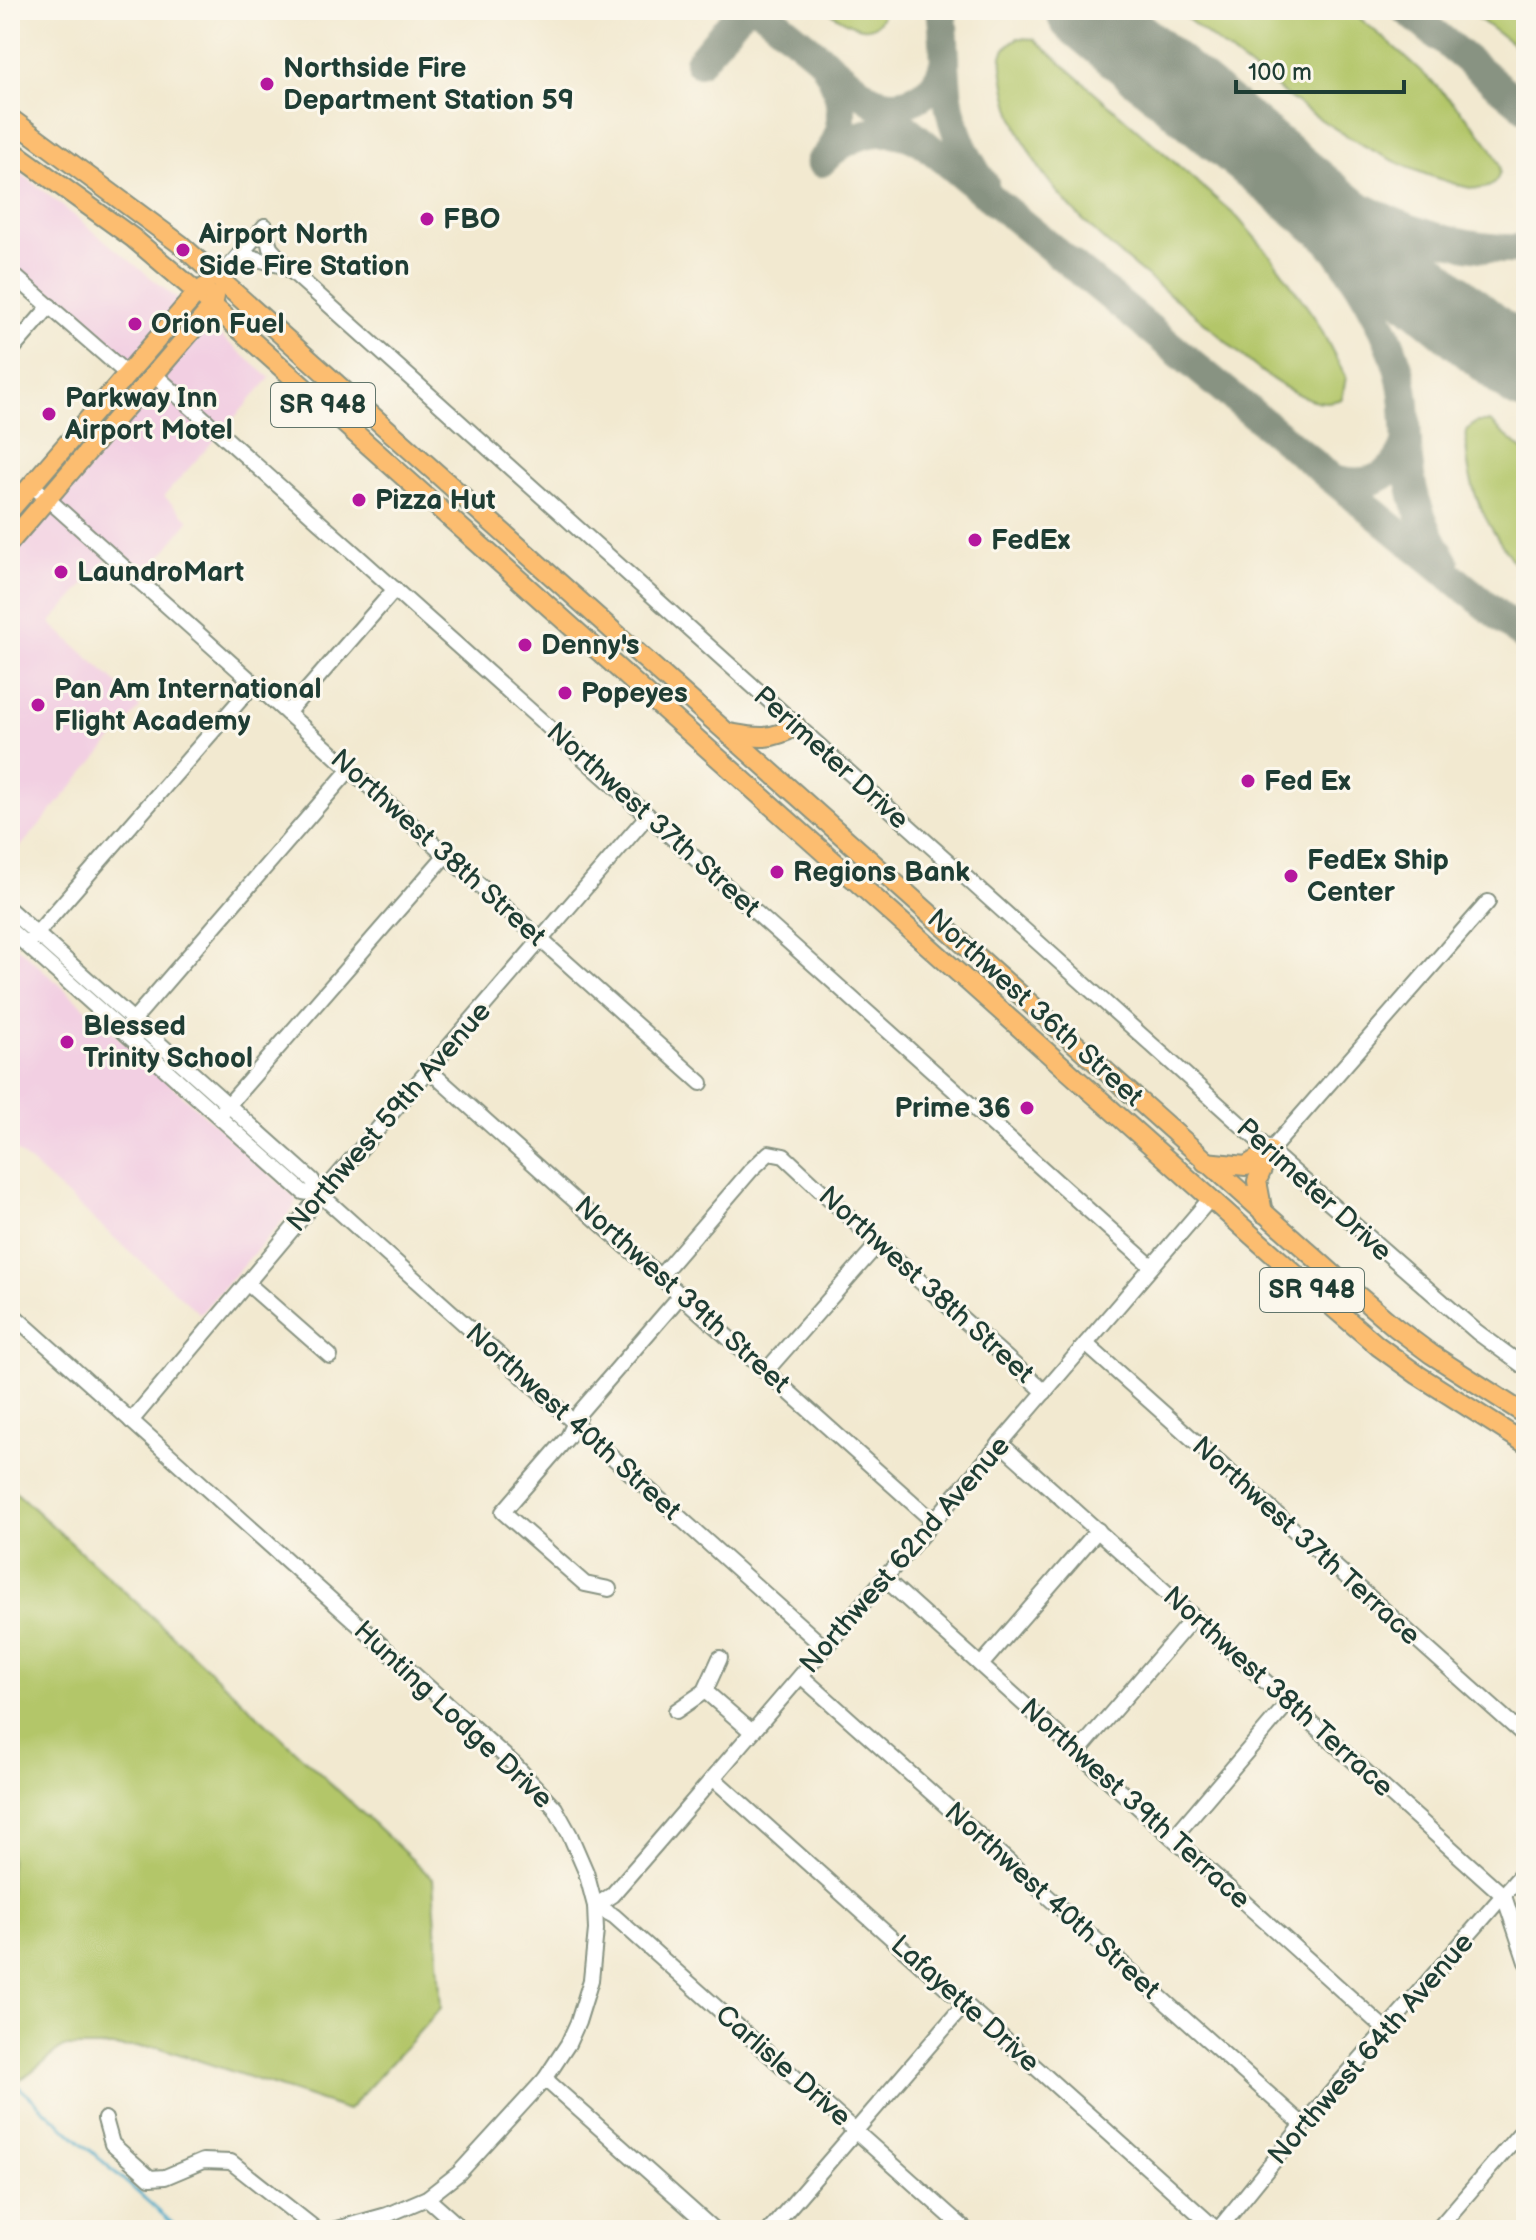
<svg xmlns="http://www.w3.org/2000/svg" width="1536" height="2240" font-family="'Balsamiq Sans',sans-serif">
<rect width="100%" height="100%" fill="#fbf7ec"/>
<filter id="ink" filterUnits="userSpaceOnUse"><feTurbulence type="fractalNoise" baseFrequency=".0125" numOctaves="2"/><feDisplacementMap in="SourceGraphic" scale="16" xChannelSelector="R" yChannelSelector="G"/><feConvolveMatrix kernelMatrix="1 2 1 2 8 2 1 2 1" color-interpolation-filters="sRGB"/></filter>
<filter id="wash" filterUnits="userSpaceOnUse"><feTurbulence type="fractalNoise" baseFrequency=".006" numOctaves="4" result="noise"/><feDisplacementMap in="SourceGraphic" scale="32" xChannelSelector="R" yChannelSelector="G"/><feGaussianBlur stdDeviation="1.8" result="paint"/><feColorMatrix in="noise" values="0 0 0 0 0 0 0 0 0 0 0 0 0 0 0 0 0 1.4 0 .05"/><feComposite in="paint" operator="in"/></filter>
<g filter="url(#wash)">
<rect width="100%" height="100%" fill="#f2e9d0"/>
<g fill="#f2cfe2">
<polygon points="10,164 175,297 270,378 164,496 189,520 146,576 115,551 50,623 129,694 140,708 10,859 10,559 154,393 10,269"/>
<polygon points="10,940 293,1195 296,1200 293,1209 200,1314 10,1145"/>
</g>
<g fill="#b3c669" stroke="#69824e" stroke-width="2">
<path d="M826,10h58c-9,34 -39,12 -58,0z"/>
<path d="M1176,10c40,0 80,0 121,0 15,0 33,-3 49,0 9,2 21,15 29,21 22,18 135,115 124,144 -8,21 -31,13 -47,8 -106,-31 -191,-107 -276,-173z"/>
<polygon points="1467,10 1526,10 1526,54"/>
<path d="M1018,38l16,1 204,179 33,38 44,62 31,59 -4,22c-13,4 -22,4 -35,-1 -39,-15 -72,-49 -103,-76 -78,-64 -181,-131 -199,-237 -4,-22 -9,-35 13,-47z"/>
<path d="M1476,422h14l36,31v126c-34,-45 -64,-89 -59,-149z"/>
<polygon points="10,1487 160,1624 433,1879 441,2008 348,2110 158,2047 63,2047 10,2088"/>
</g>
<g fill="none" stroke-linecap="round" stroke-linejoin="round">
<polyline stroke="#48a8c7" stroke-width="3" points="10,2079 180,2230"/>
<g stroke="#889382" stroke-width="30">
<polyline points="762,10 1526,638"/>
<path d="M941,10c4,23 3,46 5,69 2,38 16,74 38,105"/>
<polyline points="1406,10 1526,108"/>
<path d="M1119,39c35,31 69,63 104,94 72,66 144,135 174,231 11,32 8,64 11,97 3,37 17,71 37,102"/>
<polyline points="699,62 742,10"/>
<path d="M826,66c17,27 21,58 5,85"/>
<path d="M869,98c32,16 69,-2 76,-38"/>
<path d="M1246,132c81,60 175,122 280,117"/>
<path d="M821,162c25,-27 60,-39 95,-23"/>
<polyline points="1422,287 1526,383"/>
<path d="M1331,478c36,12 64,0 76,-36"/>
</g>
<polyline stroke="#889382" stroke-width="76" points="1084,10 1526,373"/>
</g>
</g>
<g filter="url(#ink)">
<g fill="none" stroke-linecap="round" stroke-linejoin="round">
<defs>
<g id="minor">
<polyline points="265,226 270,248 287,267 1270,1151 1477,1332 1526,1368"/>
<polyline points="240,254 283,266"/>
<polyline points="10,272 127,374"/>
<polyline points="219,278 265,226"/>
<polyline points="10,352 50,306"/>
<polyline points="155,375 1151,1266"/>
<polyline points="32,485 701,1083"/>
<polyline points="287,713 395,589"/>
<polyline points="10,910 312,1180 321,1195 825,1648"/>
<polyline points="10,930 303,1192 321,1195"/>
<polyline points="31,940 254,684"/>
<polyline points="128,1026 350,769"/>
<polyline points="429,1070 933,1521"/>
<polyline points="222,1112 445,856"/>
<polyline points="1270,1151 1488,902"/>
<polyline points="660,1276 751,1170 769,1153 784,1156 878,1244 1045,1392"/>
<polyline points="247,1283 330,1356"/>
<polyline points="10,1312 515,1765 555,1808 570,1835 586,1872 595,1906 596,1930 591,1980 578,2022 568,2044 545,2079 459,2173 427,2198 387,2215 333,2230"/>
<polyline points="1086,1344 1526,1737"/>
<polyline points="766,1371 878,1244"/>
<polyline points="131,1421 321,1195 648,815"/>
<polyline points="1000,1443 1504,1896 1526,1962"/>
<polyline points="885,1579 1386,2030"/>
<polyline points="609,1589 585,1584 503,1512 568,1437 580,1412 681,1295"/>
<polyline points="981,1665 1098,1530"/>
<polyline points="801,1676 1303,2125"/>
<polyline points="705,1691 752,1732"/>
<polyline points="676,1711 705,1691 720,1658"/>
<polyline points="1078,1752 1194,1617"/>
<polyline points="713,1778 1217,2230"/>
<polyline points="1173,1838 1289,1702"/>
<polyline points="545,2079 714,2230"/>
<polyline points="105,2119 112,2144 150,2178 165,2177 203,2161 231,2162 317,2230"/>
<polyline points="427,2198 463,2230"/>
<polyline points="770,2230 965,2004"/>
<polyline points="966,2230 614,1916 595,1906 612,1895 658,1842 1210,1199"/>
<polyline points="1218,2230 1303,2125 1526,1869"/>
<polyline points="1437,2230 1526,2126"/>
</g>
<g id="major">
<polyline points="10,118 180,244 1334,1275 1395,1327 1431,1354 1526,1415"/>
<polyline points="10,149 133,238 213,306 1314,1291 1378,1346 1418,1375 1526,1444"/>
<polyline points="10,510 197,293 205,287"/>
<polyline points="10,542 213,306 215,296"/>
<path d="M729,733c28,5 42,8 67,-7"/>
<polyline points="1205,1162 1246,1166 1270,1151"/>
<polyline points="1263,1213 1257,1181 1270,1151"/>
</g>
</defs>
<use href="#minor" stroke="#889382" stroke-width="18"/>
<use href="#major" stroke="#889382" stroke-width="22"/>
<use href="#minor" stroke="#fff" stroke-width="14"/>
<use href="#major" stroke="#fcbd6f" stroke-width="18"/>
</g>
</g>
<g fill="#b5179e" stroke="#fbf7ec" stroke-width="3">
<circle cx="267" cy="84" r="8"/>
<circle cx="427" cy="219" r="8"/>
<circle cx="183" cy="250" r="8"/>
<circle cx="135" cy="324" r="8"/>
<circle cx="49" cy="414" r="8"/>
<circle cx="359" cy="500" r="8"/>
<circle cx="975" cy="540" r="8"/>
<circle cx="61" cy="572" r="8"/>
<circle cx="525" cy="645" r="8"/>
<circle cx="565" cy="693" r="8"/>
<circle cx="38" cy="705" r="8"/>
<circle cx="1248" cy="781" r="8"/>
<circle cx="777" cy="872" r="8"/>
<circle cx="1291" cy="876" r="8"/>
<circle cx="67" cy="1042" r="8"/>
<circle cx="1027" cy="1108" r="8"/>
</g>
<g text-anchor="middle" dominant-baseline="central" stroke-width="6" stroke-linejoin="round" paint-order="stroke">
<g fill="#fbf7ec" stroke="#61756b" stroke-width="2">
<rect x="271" y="383" width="104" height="44" rx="6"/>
<rect x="1260" y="1268" width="104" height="44" rx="6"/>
</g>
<g font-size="26" font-weight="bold" fill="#1f3d34">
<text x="323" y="405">SR 948</text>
<text x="1312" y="1290">SR 948</text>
</g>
<g font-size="28" font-weight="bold" fill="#1f3d34" stroke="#fbf7ec" text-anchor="start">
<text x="283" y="68">Northside Fire<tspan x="283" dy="32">Department Station 59</tspan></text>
<text x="443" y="219">FBO</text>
<text x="199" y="234">Airport North<tspan x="199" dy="32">Side Fire Station</tspan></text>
<text x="151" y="324">Orion Fuel</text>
<text x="65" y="398">Parkway Inn<tspan x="65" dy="32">Airport Motel</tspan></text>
<text x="375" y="500">Pizza Hut</text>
<text x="991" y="540">FedEx</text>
<text x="77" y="572">LaundroMart</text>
<text x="541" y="645">Denny's</text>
<text x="54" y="689">Pan Am International<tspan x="54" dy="32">Flight Academy</tspan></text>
<text x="581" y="693">Popeyes</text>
<text x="1264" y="781">Fed Ex</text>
<text x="1307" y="860">FedEx Ship<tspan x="1307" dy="32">Center</tspan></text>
<text x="793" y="872">Regions Bank</text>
<text x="83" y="1026">Blessed<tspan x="83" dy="32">Trinity School</tspan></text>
<text x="1011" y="1108" text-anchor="end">Prime 36</text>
</g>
<g font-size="28" fill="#1f3d34" stroke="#fbf7ec">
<text transform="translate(831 758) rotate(42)">Perimeter Drive</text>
<text transform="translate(653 820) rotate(42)">Northwest 37th Street</text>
<text transform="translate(438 848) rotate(42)">Northwest 38th Street</text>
<text transform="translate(1035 1008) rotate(42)">Northwest 36th Street</text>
<text transform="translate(389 1117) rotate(-49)">Northwest 59th Avenue</text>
<text transform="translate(1314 1190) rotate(42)">Perimeter Drive</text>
<text transform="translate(926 1285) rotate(42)">Northwest 38th Street</text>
<text transform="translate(682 1295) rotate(42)">Northwest 39th Street</text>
<text transform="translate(573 1422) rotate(42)">Northwest 40th Street</text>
<text transform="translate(1306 1541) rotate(42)">Northwest 37th Terrace</text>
<text transform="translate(905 1555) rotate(-49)">Northwest 62nd Avenue</text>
<text transform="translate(1278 1692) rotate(42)">Northwest 38th Terrace</text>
<text transform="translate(453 1715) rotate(43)">Hunting Lodge Drive</text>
<text transform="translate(1135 1804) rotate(42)">Northwest 39th Terrace</text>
<text transform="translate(1052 1901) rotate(42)">Northwest 40th Street</text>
<text transform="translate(965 2004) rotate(42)">Lafayette Drive</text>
<text transform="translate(1371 2049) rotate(-49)">Northwest 64th Avenue</text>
<text transform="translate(783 2066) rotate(41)">Carlisle Drive</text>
</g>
</g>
<rect width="1536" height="2240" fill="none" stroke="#fbf7ec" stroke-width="40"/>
<path d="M1236 80v12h168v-12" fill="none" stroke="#1f3d34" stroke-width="4"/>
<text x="1248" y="80" font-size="24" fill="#1f3d34" stroke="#fbf7ec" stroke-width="6" paint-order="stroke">100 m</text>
</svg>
